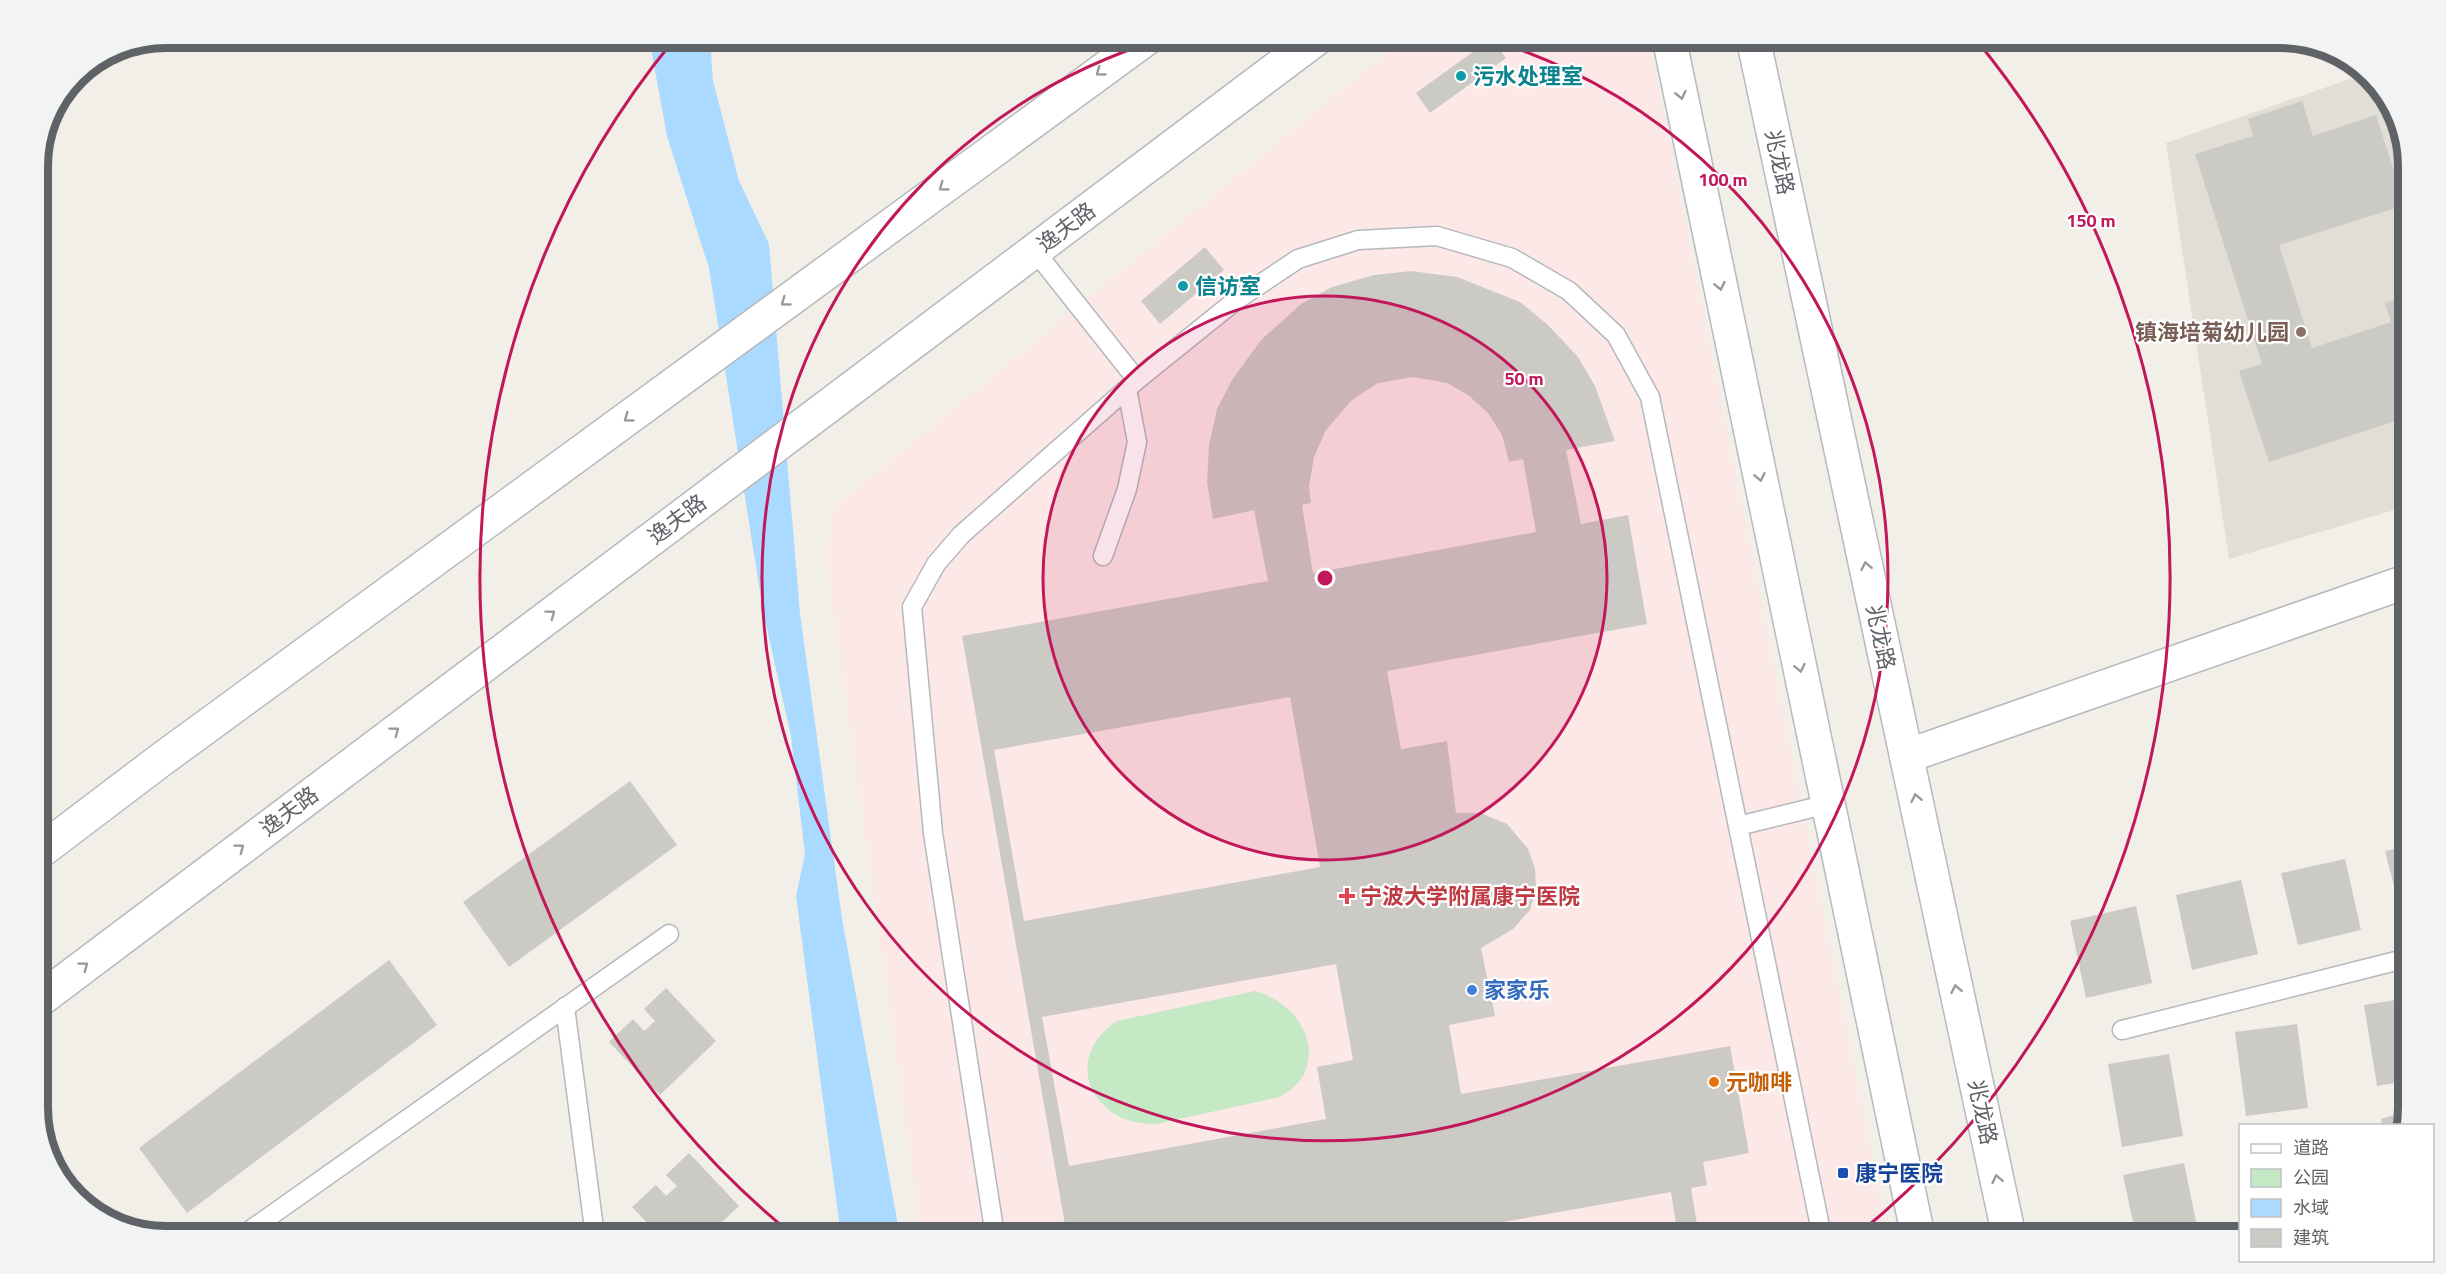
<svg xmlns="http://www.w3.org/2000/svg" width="2446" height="1274" font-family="'Titillium Web','Noto Sans SC',sans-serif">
<rect width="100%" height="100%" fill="#f1efe8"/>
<polygon fill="#e1ded6" points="2364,74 2387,95 2408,158 2408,506 2229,559 2166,143"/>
<polygon fill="#fce8e6" points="1405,38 1648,38 1888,1236 922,1236 826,556 835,506"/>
<path fill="#c5e8c5" d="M1255,991c35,9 66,46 49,83 -5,10 -15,17 -24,23l-124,27c-64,2 -96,-65 -39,-103z"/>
<polygon fill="#aadaff" points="649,38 710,38 713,81 739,181 769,244 800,614 842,919 900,1236 841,1236 796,896 805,854 791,736 763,611 709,268 667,136"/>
<g fill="#cccac5" fill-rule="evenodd">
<polygon points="1491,39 1506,58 1430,113 1416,93"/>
<polygon points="2302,101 2313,136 2376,115 2405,205 2279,245 2312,348 2391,322 2385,303 2408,295 2408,385 2399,387 2408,417 2269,462 2239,371 2262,364 2195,154 2253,136 2248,119"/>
<polygon points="1205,247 1224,270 1160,324 1141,301"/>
<path d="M1411,271l46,6 63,25 28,23 30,32 17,29 20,55 -49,9 15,74 47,-9 19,109 -260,47 14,78 46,-8 9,72h24l27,11 21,25 7,20 1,20 -6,21 -17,19 -32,19 14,68 -46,9 12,69 269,-48 19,107 -46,9 4,23 -16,3 8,48h-21l-7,-44 -229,41 1,3h-376l-105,-600 306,-55 -14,-71 -41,9 -6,-36 2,-38 8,-36 15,-29 29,-40 40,-36 31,-17 42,-12zM1413,377l34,6 21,12 20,18 14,22 7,27 14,-3 13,73 -223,41 -11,-68 9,-2 -2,-17 5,-29 12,-27 26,-30 26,-17zM1290,697l30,170 -296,54 -30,-171zM1336,964l17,96 -36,7 9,52 -257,47 -27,-149z"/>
<polygon points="630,781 677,845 509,967 463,902"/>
<polygon points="2408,846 2408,924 2404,925 2385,851"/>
<polygon points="2345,859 2361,930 2298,945 2281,873"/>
<polygon points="2241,880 2258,954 2192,970 2176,895"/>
<polygon points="2136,906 2152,983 2086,998 2070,921"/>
<polygon points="389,960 437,1025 187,1213 139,1148"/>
<polygon points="666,988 716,1041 660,1095 609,1042 633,1019 644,1031 655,1021 644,1009"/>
<polygon points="2408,998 2408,1081 2377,1086 2364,1005"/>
<polygon points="2297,1024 2308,1108 2246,1116 2235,1032"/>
<polygon points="2169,1054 2183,1136 2122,1147 2108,1064"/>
<polygon points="2408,1111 2404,1126 2382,1126 2381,1119"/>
<polygon points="689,1153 739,1206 707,1236 660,1236 632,1207 656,1185 666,1196 677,1186 666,1175"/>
<polygon points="2184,1163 2199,1236 2136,1236 2123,1175"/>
</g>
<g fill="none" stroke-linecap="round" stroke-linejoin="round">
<defs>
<g id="lane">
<polyline points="1034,250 1137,380 1235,301 1298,259 1358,240 1437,236 1512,258 1569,291 1616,335 1650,397 1822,1236"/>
<polyline points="1103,556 1127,489 1137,442 1127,389"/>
<polyline points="1738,826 1828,804"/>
<polyline points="565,1007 595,1236"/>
<polyline points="2122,1030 2408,958"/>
<polyline points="242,1236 669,934"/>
<polyline points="995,1236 933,833 912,607 936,564 961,535 1137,380"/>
</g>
<polyline id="street" points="1907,756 2408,581"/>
<g id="secondary">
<polyline points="1669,38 1918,1236"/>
<polyline points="1753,38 2009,1236"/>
<polyline points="38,853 158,762 1147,38"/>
<polyline points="38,1001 1317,38"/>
</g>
</defs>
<use href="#lane" stroke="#b5b8bc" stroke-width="21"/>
<use href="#street" stroke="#b5b8bc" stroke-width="36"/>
<use href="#secondary" stroke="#b6babf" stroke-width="36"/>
<use href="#lane" stroke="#fff" stroke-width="18"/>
<use href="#street" stroke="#fff" stroke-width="33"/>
<use href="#secondary" stroke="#fff" stroke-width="33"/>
</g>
<defs><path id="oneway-chevron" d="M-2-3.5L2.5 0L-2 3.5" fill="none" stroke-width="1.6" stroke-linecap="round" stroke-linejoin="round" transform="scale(1.5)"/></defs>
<g stroke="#979a9d">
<use href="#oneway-chevron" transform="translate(1100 72) rotate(144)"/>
<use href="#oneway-chevron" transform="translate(1681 95) rotate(78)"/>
<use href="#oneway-chevron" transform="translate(943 187) rotate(144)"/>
<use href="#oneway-chevron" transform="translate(1720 286) rotate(78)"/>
<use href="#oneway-chevron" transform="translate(785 302) rotate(144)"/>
<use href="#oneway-chevron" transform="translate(628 418) rotate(144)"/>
<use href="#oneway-chevron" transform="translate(1760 477) rotate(78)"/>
<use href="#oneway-chevron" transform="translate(1866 566) rotate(-102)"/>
<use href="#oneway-chevron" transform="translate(551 614) rotate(-37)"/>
<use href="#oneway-chevron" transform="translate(1800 668) rotate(78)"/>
<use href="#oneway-chevron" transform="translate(395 731) rotate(-37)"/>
<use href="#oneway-chevron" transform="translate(1916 798) rotate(-102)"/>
<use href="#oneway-chevron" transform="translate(240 848) rotate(-37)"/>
<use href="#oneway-chevron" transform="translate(84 966) rotate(-37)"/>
<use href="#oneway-chevron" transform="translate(1956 989) rotate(-102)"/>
<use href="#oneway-chevron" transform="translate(1997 1179) rotate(-102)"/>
</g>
<circle cx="1325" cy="578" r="282" fill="#c2185b" fill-opacity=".12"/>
<g fill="none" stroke="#c2185b" stroke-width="3">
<circle cx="1325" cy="578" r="282"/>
<path d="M1485 38A563 563 0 1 1 1165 38"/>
<path d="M793 1235A845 845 0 0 1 673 41M1977 41A845 845 0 0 1 1857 1235"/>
</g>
<g fill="#0f9aa8" stroke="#fff" stroke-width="2">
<circle cx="1461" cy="76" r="6"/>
<circle cx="1183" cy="286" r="6"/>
</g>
<circle fill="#8d6e63" stroke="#fff" stroke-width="2" cx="2301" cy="332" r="6"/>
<path fill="#e0444e" stroke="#fff" stroke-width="2" d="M1344 887h6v6h6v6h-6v6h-6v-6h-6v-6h6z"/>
<circle fill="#3f7fe0" stroke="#fff" stroke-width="2" cx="1472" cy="990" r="6"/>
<circle fill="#e8710a" stroke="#fff" stroke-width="2" cx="1714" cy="1082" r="6"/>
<rect fill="#1a4fb4" stroke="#fff" stroke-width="2" x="1837" y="1167" width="12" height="12" rx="3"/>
<g text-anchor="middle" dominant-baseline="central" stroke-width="4.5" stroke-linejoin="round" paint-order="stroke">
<g font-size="22" font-weight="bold" fill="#0d838f" stroke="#fff" text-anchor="start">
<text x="1473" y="76">污水处理室</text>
<text x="1195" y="286">信访室</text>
</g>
<g font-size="22" fill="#5f6368" stroke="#fff">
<text transform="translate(1780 162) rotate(78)">兆龙路</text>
<text transform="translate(1066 227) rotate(-37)">逸夫路</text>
<text transform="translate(677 519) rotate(-37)">逸夫路</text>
<text transform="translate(1881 637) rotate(78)">兆龙路</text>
<text transform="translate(289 811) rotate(-37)">逸夫路</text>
<text transform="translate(1983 1112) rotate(78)">兆龙路</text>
</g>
<g font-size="22" font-weight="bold" fill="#785e54" stroke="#fff" text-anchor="end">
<text x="2289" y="332">镇海培菊幼儿园</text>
</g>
<g font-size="22" font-weight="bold" fill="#be3a42" stroke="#fff" text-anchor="start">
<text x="1360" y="896">宁波大学附属康宁医院</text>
</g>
<g font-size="22" font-weight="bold" fill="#366cbe" stroke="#fff" text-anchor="start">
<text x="1484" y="990">家家乐</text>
</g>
<g font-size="22" font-weight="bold" fill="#c56008" stroke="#fff" text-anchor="start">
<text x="1726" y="1082">元咖啡</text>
</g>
<g font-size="22" font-weight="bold" fill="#164399" stroke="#fff" text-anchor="start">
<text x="1855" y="1173">康宁医院</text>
</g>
</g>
<path d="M0 0H2446V1274H0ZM166 48H2280A118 118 0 0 1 2398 166V1108A118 118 0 0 1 2280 1226H166A118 118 0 0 1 48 1108V166A118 118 0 0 1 166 48Z" fill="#f2f3f3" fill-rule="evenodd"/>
<path fill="none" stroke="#5f6368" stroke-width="8" d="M166 48H2280A118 118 0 0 1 2398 166V1108A118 118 0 0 1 2280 1226H166A118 118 0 0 1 48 1108V166A118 118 0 0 1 166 48Z"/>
<circle cx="1325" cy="578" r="9" fill="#c2185b" stroke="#fff" stroke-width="3"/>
<g font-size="18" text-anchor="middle" font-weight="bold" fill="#c2185b" stroke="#fff" stroke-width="4.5" stroke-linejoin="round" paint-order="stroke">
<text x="1723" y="186">100 m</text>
<text x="2091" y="227">150 m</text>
<text x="1524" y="385">50 m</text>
</g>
<rect x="2239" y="1124" width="195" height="138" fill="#ffffff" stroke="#bfc1c3" stroke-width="1.5"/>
<rect x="2251" y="1144" width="30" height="9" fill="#ffffff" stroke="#bfc1c3" stroke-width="1.5"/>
<text x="2293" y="1154" font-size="18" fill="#5f6368">道路</text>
<rect x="2251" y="1169" width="30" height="18" fill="#c5e8c5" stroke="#bfc1c3" stroke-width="1.5"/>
<text x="2293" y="1184" font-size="18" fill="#5f6368">公园</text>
<rect x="2251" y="1199" width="30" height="18" fill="#aadaff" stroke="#bfc1c3" stroke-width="1.5"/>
<text x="2293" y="1214" font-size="18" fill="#5f6368">水域</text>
<rect x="2251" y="1229" width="30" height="18" fill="#cccac5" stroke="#bfc1c3" stroke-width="1.5"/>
<text x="2293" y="1244" font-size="18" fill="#5f6368">建筑</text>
</svg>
